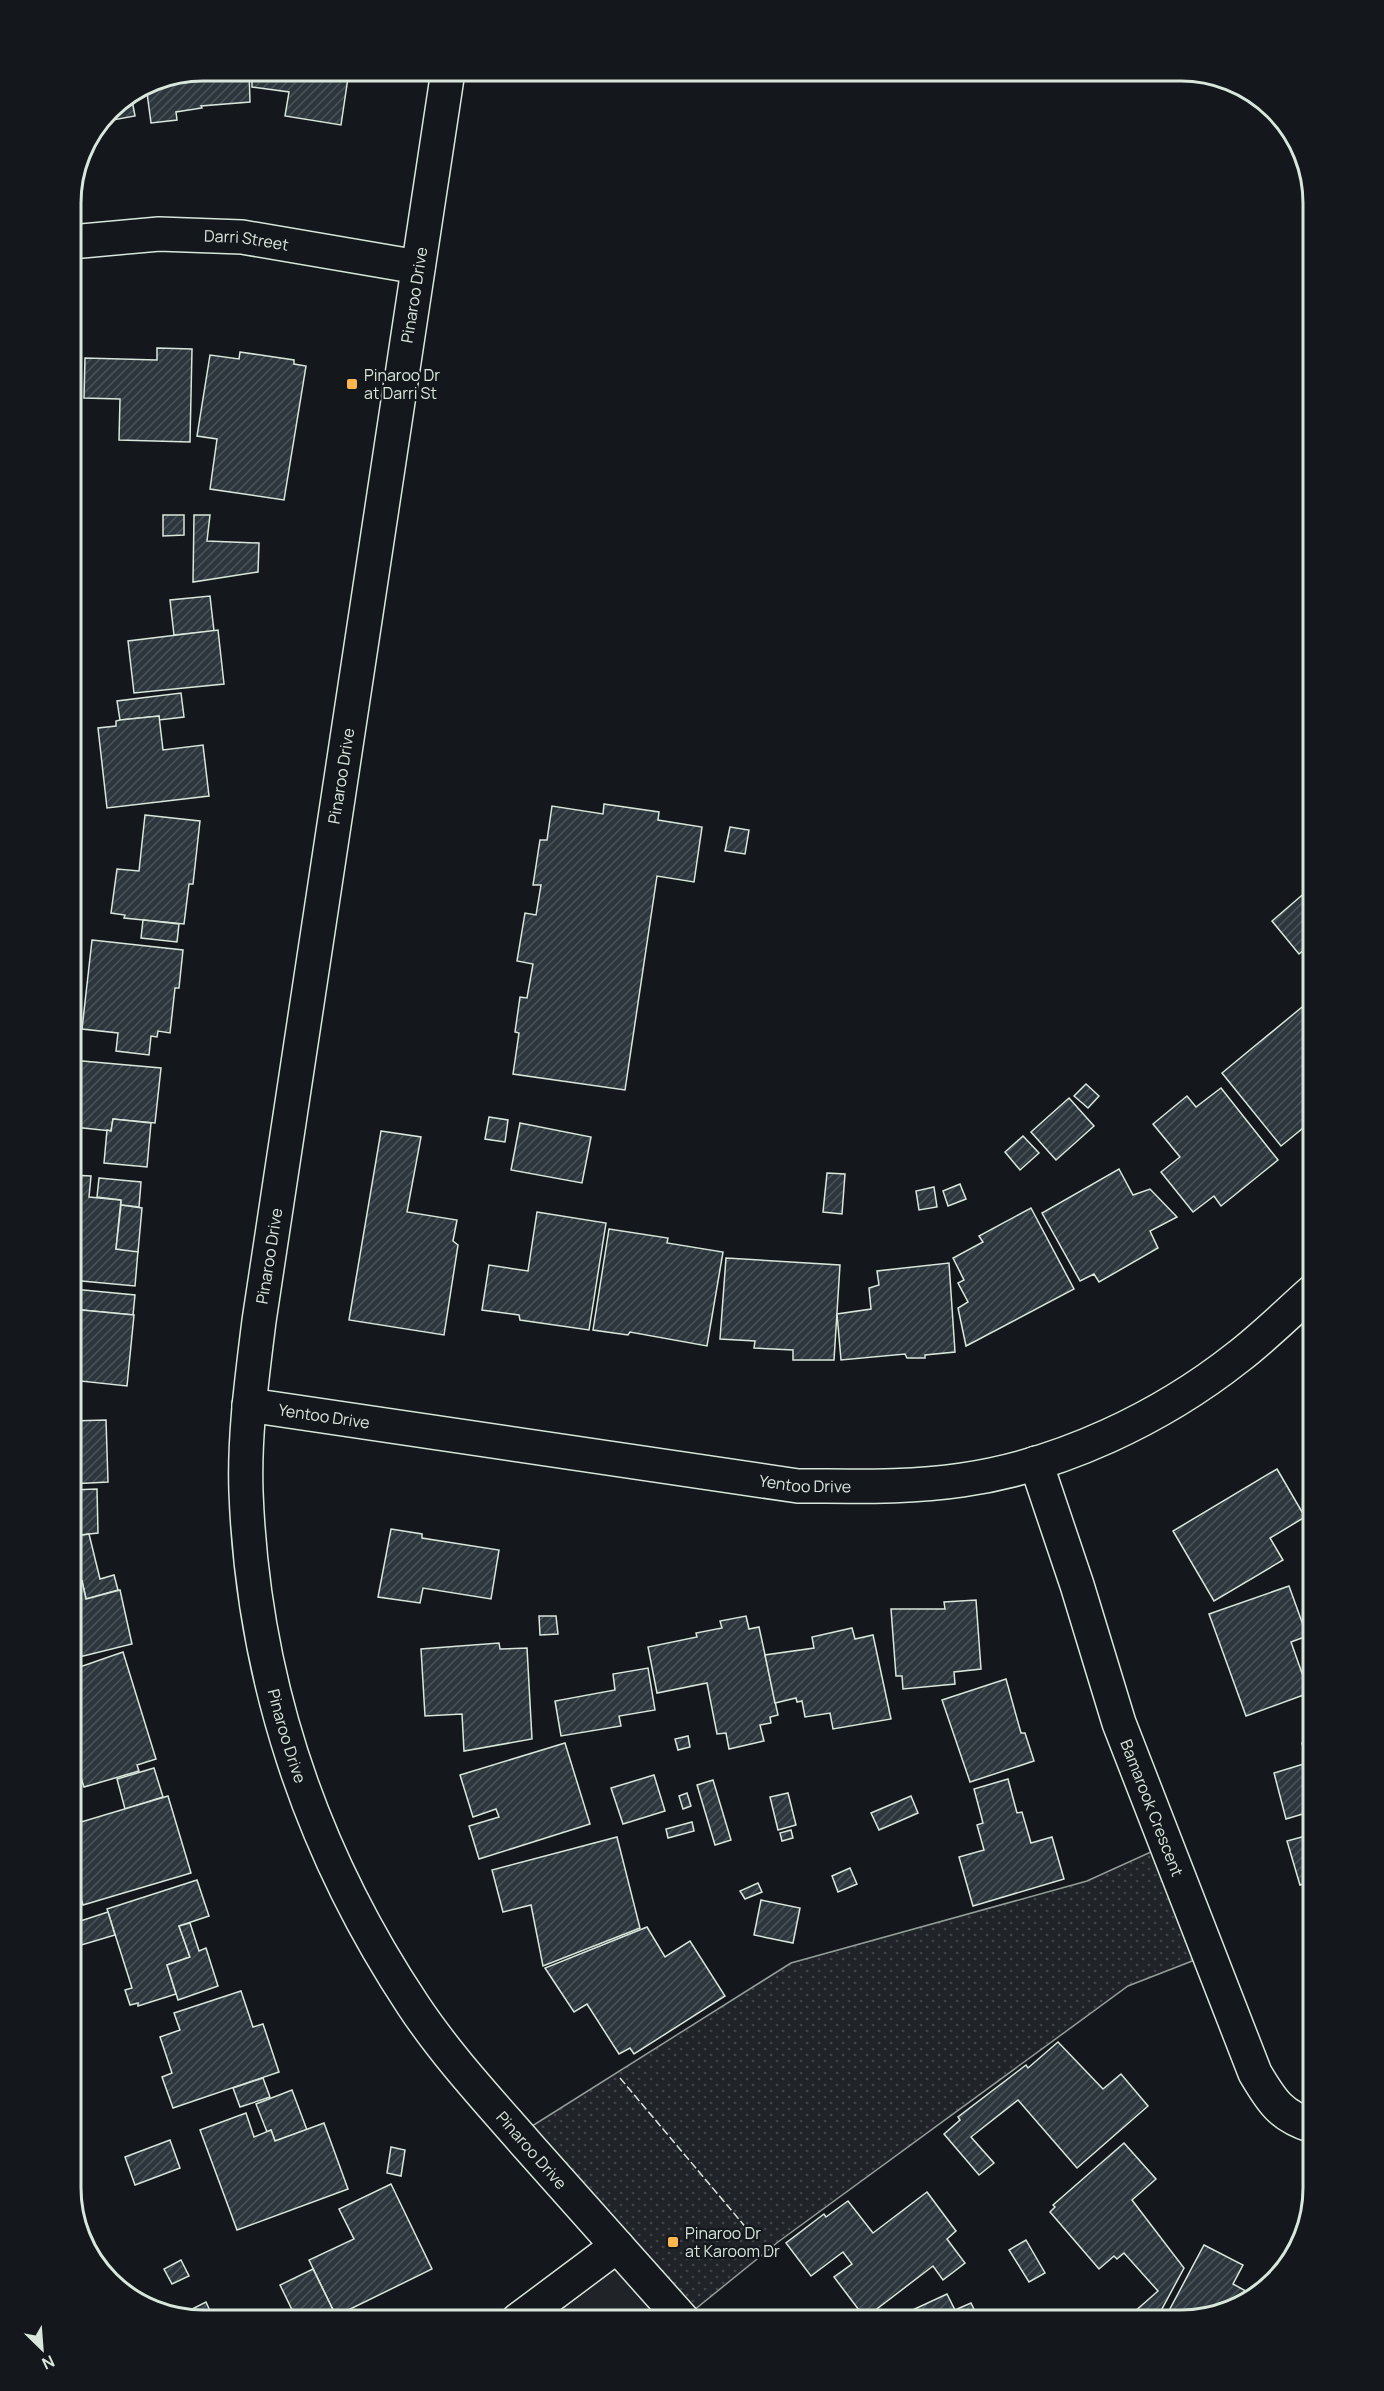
<svg xmlns="http://www.w3.org/2000/svg" width="1384" height="2391" font-family="Manrope,sans-serif">
<defs>
<pattern id="grass-dots" width="8" height="8" patternUnits="userSpaceOnUse" patternTransform="scale(1.5)"><rect width="8" height="8" fill="#202428"/><path d="M2 2h.1M6 6h.1" fill="none" stroke="#404447" stroke-width="1.8" stroke-linecap="round"/></pattern>
<pattern id="building-hatch" width="6" height="6" patternUnits="userSpaceOnUse" patternTransform="scale(1.5)"><rect width="6" height="6" fill="#2c363c"/><path d="M-1 1l2-2M0 6l6-6M5 7l2-2" fill="none" stroke="#4a5358"/></pattern>
</defs>
<rect width="100%" height="100%" fill="#14181c"/>
<polygon fill="url(#grass-dots)" stroke="#939e99" stroke-width="1.5" points="1164,1846 1205,1956 1128,1986 778,2242 688,2315 521,2133 791,1963 1087,1881"/>
<polygon fill="#202428" stroke="#939e99" stroke-width="1.5" points="617,2246 683,2320 518,2320"/>
<g fill="url(#building-hatch)" stroke="#d8e6dc" stroke-width="1.5">
<polygon points="203,70 249,71 250,102 201,106 202,108 176,112 177,120 151,123 146,85 153,80"/>
<polygon points="252,71 349,71 341,125 285,116 289,92 252,87"/>
<polygon points="131,95 135,116 113,120 111,108"/>
<polygon points="157,348 192,349 190,442 119,440 120,399 84,398 85,358 157,360"/>
<polygon points="240,352 294,360 294,364 306,366 284,500 210,489 217,439 197,436 210,355 239,359"/>
<polygon points="163,515 184,515 184,535 163,536"/>
<polygon points="194,515 210,515 207,541 259,543 258,572 193,582"/>
<polygon points="210,596 214,631 174,635 170,600"/>
<polygon points="218,630 224,684 134,693 128,641"/>
<polygon points="181,693 184,717 159,720 159,716 120,720 117,701"/>
<polygon points="159,716 163,750 203,745 209,796 107,808 98,728 116,726 116,721 120,720"/>
<polygon points="604,804 659,812 658,820 702,827 694,882 657,876 625,1090 513,1074 519,1033 515,1032 520,997 527,998 533,964 517,961 525,913 536,915 541,885 533,885 540,840 547,840 552,806 603,814"/>
<polygon points="145,815 200,821 193,884 189,884 184,924 124,918 125,915 111,913 117,869 139,871"/>
<polygon points="730,827 749,830 745,854 725,851"/>
<polygon points="1308,890 1313,897 1313,942 1299,954 1272,921"/>
<polygon points="143,920 179,924 177,942 141,938"/>
<polygon points="92,940 183,950 179,988 175,988 170,1033 158,1031 157,1037 151,1036 149,1055 116,1051 118,1033 82,1029"/>
<polygon points="1307,1003 1313,1011 1313,1085 1304,1092 1313,1103 1313,1120 1281,1146 1222,1073"/>
<polygon points="71,1060 161,1068 155,1123 113,1119 111,1131 74,1127 75,1116 71,1115"/>
<polygon points="1086,1084 1099,1096 1088,1108 1074,1096"/>
<polygon points="1221,1088 1278,1160 1221,1206 1214,1196 1193,1212 1161,1172 1180,1157 1153,1124 1187,1096 1196,1107"/>
<polygon points="1069,1098 1094,1126 1056,1160 1031,1132"/>
<polygon points="489,1117 508,1120 505,1142 485,1139"/>
<polygon points="113,1119 151,1123 147,1167 104,1163 107,1130 111,1131"/>
<polygon points="520,1123 591,1137 582,1183 511,1170"/>
<polygon points="381,1131 421,1137 407,1212 457,1220 453,1241 458,1245 444,1335 349,1320"/>
<polygon points="1023,1136 1039,1153 1020,1170 1005,1152"/>
<polygon points="1119,1169 1133,1195 1150,1189 1177,1217 1150,1231 1158,1248 1099,1282 1094,1274 1080,1281 1042,1213"/>
<polygon points="827,1173 845,1174 842,1214 823,1212"/>
<polygon points="71,1175 91,1176 89,1197 121,1200 116,1249 138,1251 135,1286 71,1280"/>
<polygon points="99,1178 141,1182 139,1207 121,1205 121,1200 97,1197"/>
<polygon points="960,1184 966,1199 948,1206 943,1191"/>
<polygon points="934,1187 937,1207 919,1210 916,1191"/>
<polygon points="121,1205 142,1208 138,1252 116,1249"/>
<polygon points="1031,1208 1074,1289 966,1346 958,1308 968,1302 958,1283 964,1280 953,1258 983,1242 979,1236"/>
<polygon points="537,1212 606,1223 589,1330 520,1320 519,1315 482,1310 489,1265 528,1271"/>
<polygon points="609,1229 668,1238 667,1243 723,1252 707,1346 630,1332 628,1335 593,1330"/>
<polygon points="726,1258 840,1265 834,1360 793,1360 793,1350 754,1348 755,1341 720,1339"/>
<polygon points="949,1263 955,1352 925,1355 925,1358 907,1358 905,1354 841,1360 837,1314 871,1309 869,1288 879,1285 877,1271"/>
<polygon points="73,1289 135,1295 133,1315 72,1309"/>
<polygon points="71,1309 134,1315 127,1386 81,1381 79,1405 71,1404"/>
<polygon points="106,1420 108,1482 71,1484 71,1421"/>
<polygon points="1277,1469 1305,1517 1270,1538 1283,1560 1214,1601 1173,1531"/>
<polygon points="97,1489 98,1533 71,1536 71,1490"/>
<polygon points="391,1529 422,1534 422,1538 499,1550 491,1599 423,1588 420,1603 378,1597"/>
<polygon points="89,1534 100,1579 114,1575 118,1590 86,1599 82,1581 71,1584 71,1537"/>
<polygon points="82,1581 86,1599 120,1590 132,1644 71,1659 71,1584"/>
<polygon points="1289,1586 1307,1636 1291,1642 1309,1693 1246,1716 1209,1614"/>
<polygon points="976,1600 981,1669 954,1672 955,1684 903,1689 902,1676 896,1676 891,1609 945,1609 944,1602"/>
<polygon points="539,1616 556,1616 558,1634 540,1635"/>
<polygon points="746,1616 749,1629 759,1627 778,1715 770,1717 771,1723 760,1725 764,1741 729,1749 726,1733 717,1734 707,1683 657,1693 648,1647 697,1637 696,1633 722,1628 720,1621"/>
<polygon points="852,1628 855,1639 873,1635 891,1719 833,1729 830,1713 805,1717 802,1701 797,1702 796,1698 775,1703 765,1655 814,1648 812,1637"/>
<polygon points="499,1643 500,1649 527,1648 532,1739 464,1751 462,1714 425,1716 421,1649"/>
<polygon points="123,1652 156,1759 137,1765 139,1771 84,1787 71,1747 71,1670"/>
<polygon points="648,1668 655,1710 619,1716 621,1726 561,1736 555,1701 615,1690 613,1674"/>
<polygon points="1006,1679 1021,1733 1025,1733 1034,1761 970,1782 942,1700"/>
<polygon points="688,1736 690,1747 678,1750 675,1739"/>
<polygon points="1313,1740 1313,1811 1286,1819 1274,1773 1307,1763 1302,1743"/>
<polygon points="565,1743 590,1824 479,1859 469,1826 499,1817 496,1809 473,1817 460,1775"/>
<polygon points="154,1768 163,1797 125,1809 117,1779"/>
<polygon points="654,1775 665,1811 623,1824 611,1788"/>
<polygon points="1008,1779 1017,1813 1022,1812 1031,1843 1052,1837 1064,1879 973,1906 959,1857 984,1850 977,1825 983,1823 974,1789"/>
<polygon points="713,1780 731,1840 715,1845 697,1785"/>
<polygon points="687,1793 691,1806 683,1809 679,1796"/>
<polygon points="788,1793 796,1825 778,1830 770,1797"/>
<polygon points="168,1796 191,1873 83,1905 71,1864 71,1825"/>
<polygon points="911,1796 918,1813 879,1830 871,1813"/>
<polygon points="692,1822 694,1831 668,1838 666,1829"/>
<polygon points="791,1830 793,1838 782,1841 780,1833"/>
<polygon points="1313,1834 1313,1881 1300,1885 1287,1841"/>
<polygon points="617,1837 640,1928 543,1966 531,1905 503,1912 492,1870"/>
<polygon points="850,1868 857,1884 838,1892 832,1876"/>
<polygon points="197,1880 209,1916 179,1926 190,1957 167,1965 176,1994 138,2006 138,2003 130,2005 125,1990 132,1988 107,1909"/>
<polygon points="758,1883 762,1892 745,1899 740,1891"/>
<polygon points="761,1900 800,1908 793,1943 754,1935"/>
<polygon points="108,1912 115,1935 71,1948 71,1924"/>
<polygon points="190,1923 199,1951 206,1948 218,1986 178,2000 167,1965 190,1957 179,1926"/>
<polygon points="647,1927 665,1957 690,1941 725,1996 634,2054 630,2048 619,2054 587,2004 574,2012 545,1968"/>
<polygon points="241,1991 253,2027 263,2024 279,2072 173,2108 162,2077 172,2073 160,2037 180,2030 174,2013"/>
<polygon points="1058,2042 1103,2089 1121,2074 1148,2106 1077,2168 1018,2100 971,2137 994,2163 979,2175 944,2134 960,2120 958,2117 1026,2065 1028,2068"/>
<polygon points="263,2078 270,2097 240,2107 233,2088"/>
<polygon points="292,2090 307,2130 275,2141 271,2130 267,2132 256,2104"/>
<polygon points="246,2113 254,2137 271,2130 275,2141 324,2123 348,2189 237,2230 200,2130"/>
<polygon points="170,2140 180,2168 135,2185 125,2157"/>
<polygon points="1124,2143 1156,2179 1132,2200 1184,2268 1156,2320 1125,2320 1158,2291 1124,2253 1117,2259 1114,2256 1099,2269 1050,2212 1055,2207 1053,2205"/>
<polygon points="391,2147 405,2150 401,2176 387,2173"/>
<polygon points="391,2184 432,2269 336,2316 309,2260 354,2239 339,2209"/>
<polygon points="927,2192 956,2231 947,2239 965,2263 943,2280 933,2266 865,2318 834,2277 852,2264 843,2252 811,2276 786,2243 824,2214 826,2217 848,2201 873,2233"/>
<polygon points="1026,2240 1045,2273 1029,2282 1009,2250"/>
<polygon points="1204,2245 1243,2265 1233,2284 1253,2295 1239,2307 1181,2320 1164,2320"/>
<polygon points="181,2260 189,2276 172,2284 164,2269"/>
<polygon points="313,2269 335,2314 323,2320 297,2320 280,2285"/>
<polygon points="947,2294 955,2310 971,2303 979,2320 891,2320"/>
<polygon points="206,2302 214,2320 189,2318 186,2312"/>
</g>
<g fill="none" stroke-linecap="round" stroke-linejoin="round">
<defs>
<g id="minor">
<path id="s1" d="M448,71l-189,1250c-7,57 -15,114 -13,171 7,185 64,358 167,513 33,50 75,95 115,141 51,58 103,116 155,174"/>
<path id="s2" d="M71,242l88,-8 83,3 176,30"/>
<path id="s3" d="M249,1405l549,81c55,0 110,2 164,-6 98,-14 199,-62 276,-123 26,-20 50,-44 75,-66"/>
<path id="s4" d="M1036,1463l41,122 42,138 136,350c17,29 26,43 58,53"/>
<polyline points="518,2320 617,2246"/>
</g>
</defs>
<use href="#minor" stroke="#d8e6dc" stroke-width="36"/>
<use href="#minor" stroke="#14181c" stroke-width="33"/>
<polyline stroke="#d8e6dc" stroke-width="1.5" stroke-dasharray="8 3" stroke-linecap="butt" points="620,2078 748,2230"/>
</g>
<g fill="#ffb74d" stroke="#14181c" stroke-width="2">
<rect x="346" y="378" width="12" height="12" rx="3"/>
<rect x="667" y="2236" width="12" height="12" rx="3"/>
</g>
<g text-anchor="middle" dominant-baseline="central" stroke-width="4.5" stroke-linejoin="round" paint-order="stroke">
<g font-size="16" fill="#d8e6dc" stroke="#14181c">
<text stroke="none"><textPath href="#s2" startOffset="176">Darri Street</textPath></text>
<text transform="translate(414 295) rotate(-81)">Pinaroo Drive</text>
<text transform="translate(341 776) rotate(-81)">Pinaroo Drive</text>
<text transform="translate(269 1256) rotate(-81)">Pinaroo Drive</text>
<text stroke="none"><textPath href="#s3" startOffset="76">Yentoo Drive</textPath></text>
<text stroke="none"><textPath href="#s3" startOffset="562">Yentoo Drive</textPath></text>
<text stroke="none"><textPath href="#s1" startOffset="1684">Pinaroo Drive</textPath></text>
<text stroke="none"><textPath href="#s4" startOffset="364">Bamarook Crescent</textPath></text>
<text stroke="none"><textPath href="#s1" startOffset="2170">Pinaroo Drive</textPath></text>
</g>
<g font-size="16" fill="#d8e6dc" stroke="#14181c" text-anchor="start">
<text x="364" y="375">Pinaroo Dr<tspan x="364" dy="18">at Darri St</tspan></text>
<text x="685" y="2233">Pinaroo Dr<tspan x="685" dy="18">at Karoom Dr</tspan></text>
</g>
</g>
<path d="M0 0H1384V2391H0ZM203 81H1181A122 122 0 0 1 1303 203V2188A122 122 0 0 1 1181 2310H203A122 122 0 0 1 81 2188V203A122 122 0 0 1 203 81Z" fill="#14181c" fill-rule="evenodd"/>
<path fill="none" stroke="#d8e6dc" stroke-width="3" d="M203 81H1181A122 122 0 0 1 1303 203V2188A122 122 0 0 1 1181 2310H203A122 122 0 0 1 81 2188V203A122 122 0 0 1 203 81Z"/>
<g transform="translate(42 2349) rotate(155)" stroke="#14181c" stroke-width="4.5" paint-order="stroke">
<path d="M0-4.5L10 22L0 15L-10 22Z" fill="#d8e6dc"/>
<text y="-9" font-size="16" font-weight="bold" text-anchor="middle" fill="#d8e6dc">N</text>
</g>
</svg>
